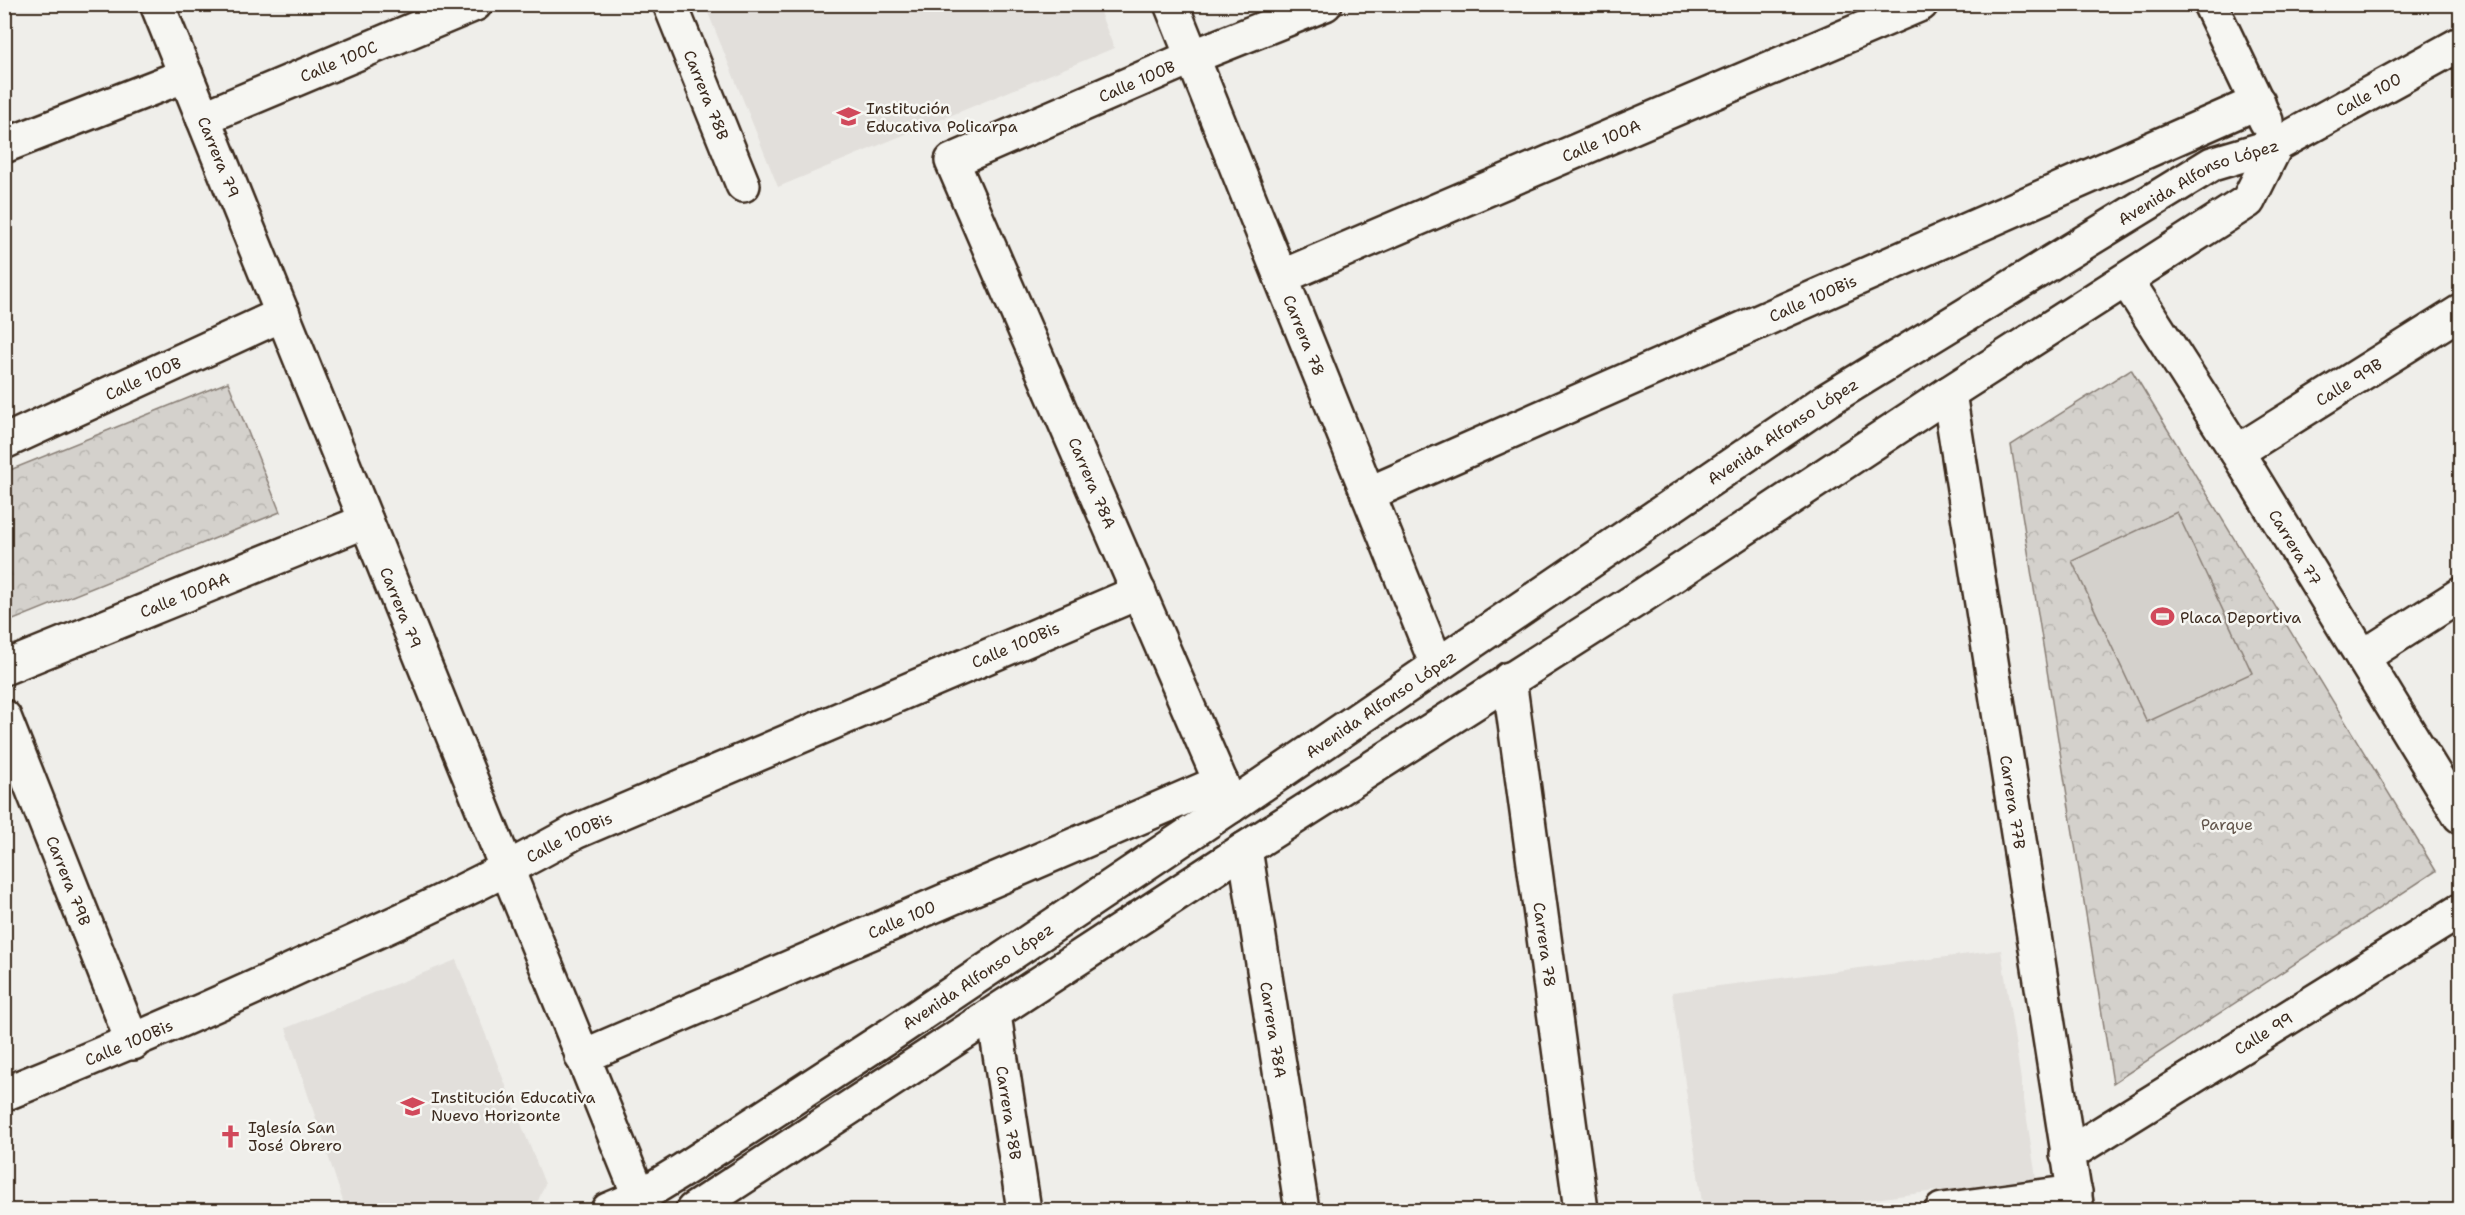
<svg xmlns="http://www.w3.org/2000/svg" width="2465" height="1215" font-family="'Shantell Sans',sans-serif">
<defs>
<pattern id="park-crowns" width="20" height="18" patternUnits="userSpaceOnUse" patternTransform="scale(1.5)"><rect width="20" height="18" fill="#d4d1cc"/><path d="M2 6a3 3 0 1 1 6 0M12 15a3 3 0 1 1 6 0" fill="none" stroke="#b7b4af"/></pattern>
</defs>
<rect width="100%" height="100%" fill="#efeeea"/>
<filter id="ink" filterUnits="userSpaceOnUse"><feTurbulence type="fractalNoise" baseFrequency=".0167" numOctaves="2"/><feDisplacementMap in="SourceGraphic" scale="12" xChannelSelector="R" yChannelSelector="G"/><feConvolveMatrix kernelMatrix="1 2 1 2 8 2 1 2 1" color-interpolation-filters="sRGB"/></filter>
<g filter="url(#ink)">
<g fill="#e2dfdb">
<polygon points="705,5 1097,5 1114,48 778,187"/>
<polygon points="2001,950 2036,1178 1790,1210 1703,1210 1672,992"/>
<polygon points="456,960 545,1184 538,1201 513,1210 346,1210 286,1028"/>
</g>
<g fill="url(#park-crowns)" stroke="#887e75" stroke-width="1.5">
<polygon points="2131,369 2436,871 2113,1083 2011,445"/>
<polygon points="228,382 280,512 6,623 5,472"/>
</g>
<polygon fill="#d4d1cc" stroke="#887e75" stroke-width="1.5" points="2177,512 2252,673 2147,722 2072,561"/>
<g fill="none" stroke-linecap="round" stroke-linejoin="round">
<defs>
<g id="minor">
<path id="s1" d="M157,4l488,1206"/>
<path id="s2" d="M670,4l73,181"/>
<path id="s3" d="M1171,4l266,661"/>
<polyline points="2210,4 2266,121"/>
<path id="s4" d="M203,118l272,-114"/>
<polyline points="4,146 186,75"/>
<path id="s5" d="M1281,277l640,-273"/>
<path id="s6" d="M2127,281l110,171 223,364"/>
<path id="s7" d="M1949,393l128,817"/>
<path id="s8" d="M4,442l279,-128"/>
<path id="s9" d="M2237,452l223,-140"/>
<path id="s10" d="M1368,494l890,-392"/>
<polyline points="2363,657 2460,595"/>
<path id="s11" d="M4,668l362,-147"/>
<path id="s12" d="M1509,679l72,531"/>
<path id="s13" d="M4,717l129,326"/>
<path id="s14" d="M1231,806l-279,-645 240,-104 133,-53"/>
<path id="s15" d="M1245,849l57,361"/>
<path id="s16" d="M994,1015l30,195"/>
<path id="s17" d="M582,1057l639,-275"/>
<path id="s18" d="M4,1094c102,-41 202,-84 301,-130 92,-41 183,-83 270,-132l564,-240"/>
<path id="s19" d="M2067,1155l393,-244"/>
<path id="s20" d="M608,1210l31,-13 44,-27 210,-137 338,-227 596,-406 385,-236 64,-19 184,-101"/>
<polyline points="693,1210 1245,849 1642,596 1949,393 2248,201 2276,145"/>
<polyline points="1942,1210 2075,1192"/>
</g>
</defs>
<use href="#minor" stroke="#3b2a1e" stroke-width="38"/>
<use href="#minor" stroke="#f6f6f2" stroke-width="33"/>
</g>
</g>
<defs>
<symbol id="school-bare" viewBox="-9 -9 18 18"><path d="M0-5L7-2L0 1L-7-2ZM-4 1L0 2.5L4 1V4Q0 6-4 4Z" fill="#d1495b" stroke="#f6f6f2" stroke-width="2.5" paint-order="stroke"/></symbol>
<symbol id="stadium-bare" viewBox="-9 -9 18 18"><path d="M0-5a6.5 5 0 1 0 0 10a6.5 5 0 1 0 0-10ZM-3.5-1.8h7v3.6h-7Z" fill="#d1495b" stroke="#f6f6f2" stroke-width="2.5" paint-order="stroke"/></symbol>
<symbol id="church-bare" viewBox="-9 -9 18 18"><path d="M-1.2-6h2.4v3.5h3.3v2.4h-3.3V6h-2.4V-.1h-3.3v-2.4h3.3Z" fill="#d1495b" stroke="#f6f6f2" stroke-width="2.5" paint-order="stroke"/></symbol>
</defs>
<g fill-rule="evenodd">
<use href="#school-bare" x="832" y="100" width="33" height="33"/>
<use href="#stadium-bare" x="2146" y="600" width="33" height="33"/>
<use href="#school-bare" x="396" y="1090" width="33" height="33"/>
<use href="#church-bare" x="214" y="1120" width="33" height="33"/>
</g>
<g text-anchor="middle" dominant-baseline="central" stroke-width="5" stroke-linejoin="round" paint-order="stroke">
<g font-size="16" fill="#3b2a1e" stroke="#f6f6f2">
<text stroke="none"><textPath href="#s4" startOffset="147">Calle 100C</textPath></text>
<text stroke="none"><textPath href="#s14" startOffset="904">Calle 100B</textPath></text>
<text stroke="none"><textPath href="#s20" startOffset="2088">Calle 100</textPath></text>
<text stroke="none"><textPath href="#s2" startOffset="98">Carrera 78B</textPath></text>
<text stroke="none"><textPath href="#s5" startOffset="348">Calle 100A</textPath></text>
<text stroke="none"><textPath href="#s1" startOffset="165">Carrera 79</textPath></text>
<text stroke="none"><textPath href="#s20" startOffset="1896">Avenida Alfonso López</textPath></text>
<text stroke="none"><textPath href="#s10" startOffset="486">Calle 100Bis</textPath></text>
<text stroke="none"><textPath href="#s3" startOffset="357">Carrera 78</textPath></text>
<text stroke="none"><textPath href="#s8" startOffset="153">Calle 100B</textPath></text>
<text stroke="none"><textPath href="#s9" startOffset="132">Calle 99B</textPath></text>
<text stroke="none"><textPath href="#s20" startOffset="1410">Avenida Alfonso López</textPath></text>
<text transform="translate(1092 483) rotate(67)">Carrera 78A</text>
<text stroke="none"><textPath href="#s6" startOffset="315">Carrera 77</textPath></text>
<text stroke="none"><textPath href="#s11" startOffset="195">Calle 100AA</textPath></text>
<text stroke="none"><textPath href="#s1" startOffset="651">Carrera 79</textPath></text>
<text stroke="none"><textPath href="#s18" startOffset="1107">Calle 100Bis</textPath></text>
<text stroke="none"><textPath href="#s20" startOffset="924">Avenida Alfonso López</textPath></text>
<text stroke="none"><textPath href="#s7" startOffset="414">Carrera 77B</textPath></text>
<text stroke="none"><textPath href="#s18" startOffset="621">Calle 100Bis</textPath></text>
<text stroke="none"><textPath href="#s13" startOffset="176">Carrera 79B</textPath></text>
<text stroke="none"><textPath href="#s17" startOffset="348">Calle 100</textPath></text>
<text stroke="none"><textPath href="#s12" startOffset="268">Carrera 78</textPath></text>
<text stroke="none"><textPath href="#s20" startOffset="438">Avenida Alfonso López</textPath></text>
<text stroke="none"><textPath href="#s15" startOffset="183">Carrera 78A</textPath></text>
<text stroke="none"><textPath href="#s19" startOffset="231">Calle 99</textPath></text>
<text stroke="none"><textPath href="#s18" startOffset="135">Calle 100Bis</textPath></text>
<text stroke="none"><textPath href="#s16" startOffset="99">Carrera 78B</textPath></text>
</g>
<g font-size="16" fill="#3b2a1e" stroke="#f6f6f2" text-anchor="start">
<text x="866" y="108">Institución<tspan x="866" dy="18">Educativa Policarpa</tspan></text>
<text x="2180" y="617">Placa Deportiva</text>
<text x="431" y="1097">Institución Educativa<tspan x="431" dy="18">Nuevo Horizonte</tspan></text>
<text x="248" y="1127">Iglesía San<tspan x="248" dy="18">José Obrero</tspan></text>
</g>
<g font-size="16" fill="#61544a" stroke="#f6f6f2">
<text x="2227" y="824">Parque</text>
</g>
</g>
<rect width="2465" height="1215" fill="none" stroke="#f6f6f2" stroke-width="24"/>
<rect x="12" y="12" width="2441" height="1191" fill="none" stroke="#3b2a1e" stroke-width="2" filter="url(#ink)"/>
</svg>
